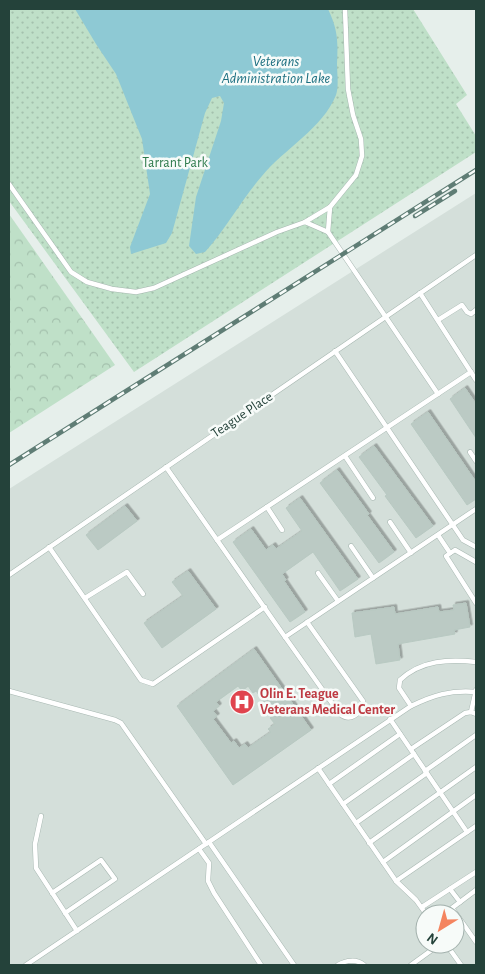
<svg xmlns="http://www.w3.org/2000/svg" width="485" height="974" font-family="'Alegreya Sans',sans-serif">
<defs>
<pattern id="forest-crowns" width="20" height="18" patternUnits="userSpaceOnUse" patternTransform="scale(1.25)"><rect width="20" height="18" fill="#bfe0c8"/><path d="M2 6a3 3 0 1 1 6 0M12 15a3 3 0 1 1 6 0" fill="none" stroke="#a4c1ad"/></pattern>
<pattern id="park-dots" width="8" height="8" patternUnits="userSpaceOnUse" patternTransform="scale(1.25)"><rect width="8" height="8" fill="#bfe0c8"/><path d="M2 2h.1M6 6h.1" fill="none" stroke="#a4c1ad" stroke-width="1.8" stroke-linecap="round"/></pattern>
<filter id="shadow"><feDropShadow dx="2.5" dy="-2.5" stdDeviation="0" flood-color="#0004"/></filter>
</defs>
<rect width="100%" height="100%" fill="#e6efeb"/>
<path fill="#d4dfda" fill-rule="evenodd" d="M476,193v772h-467v-476zM425,914h30v30h-30z"/>
<polygon fill="url(#forest-crowns)" points="9,214 115,365 9,433"/>
<polygon fill="url(#park-dots)" points="9,9 413,9 467,95 456,104 476,136 476,152 134,372 9,201"/>
<path fill="#8ec9d4" d="M75,9h253c10,21 10,32 9,55 0,9 2,22 -1,31 -13,33 -52,54 -74,81 -21,24 -36,53 -57,76l-9,2 -7,-8 7,-49 25,-76 3,-18 -4,-7 -8,2 -7,15 -33,120 -6,10 -35,11 -1,-7 20,-53 -8,-55 -26,-65 -20,-30z"/>
<g fill="#bbcac4" stroke="#b8c9c2" fill-rule="evenodd" filter="url(#shadow)">
<polygon points="465,388 476,404 476,438 450,399"/>
<polygon points="428,412 476,482 476,499 467,505 411,424"/>
<polygon points="374,446 433,526 416,538 385,496 387,495 359,457"/>
<polygon points="337,470 369,514 367,515 394,552 379,563 320,483"/>
<polygon points="300,498 358,579 340,591 313,552 282,574 286,580 284,581 305,612 290,622 233,542 251,529 266,550 273,545 276,549 302,531 286,508"/>
<polygon points="125,506 137,521 98,550 86,535"/>
<polygon points="188,571 216,609 162,648 144,623 183,596 172,582"/>
<polygon points="466,603 470,627 454,630 455,634 398,644 400,660 376,664 371,634 355,637 352,613 394,607 395,614 438,607 439,612 454,610 453,605"/>
<path d="M254,649l57,81 -78,55 -56,-79zM238,686l4,5 6,-5 5,7 3,-2 18,24 -4,3 5,6 -7,5 3,3 -23,16 -3,-4 -6,4 -5,-7 -3,2 -18,-24 4,-3 -4,-5 6,-5 -3,-4z"/>
</g>
<g fill="none" stroke-linecap="round" stroke-linejoin="round">
<defs>
<g id="service">
<polyline points="9,184 71,272 87,282 112,289 136,292 154,288 277,232 305,222 328,232 438,394"/>
<polyline points="305,222 330,207"/>
<polyline points="328,232 330,207 356,175 362,156 361,139 353,115 348,89 345,9"/>
<polyline points="420,293 476,380"/>
<polyline points="438,320 462,305 467,312 471,314 476,310"/>
<polyline points="335,351 463,540 476,547"/>
<polyline points="470,452 476,461"/>
<polyline points="345,456 373,498"/>
<polyline points="166,467 285,637 476,509"/>
<polyline points="267,507 282,530"/>
<polyline points="390,522 411,553"/>
<polyline points="438,535 450,553"/>
<polyline points="217,540 471,372"/>
<polyline points="351,546 373,578"/>
<polyline points="49,547 141,680 153,684 265,607"/>
<polyline points="476,562 455,550 446,556 476,603"/>
<polyline points="318,573 338,601"/>
<polyline points="9,575 476,255"/>
<polyline points="85,598 127,572 143,594"/>
<path d="M285,637l54,76c9,9 17,3 24,-5v-7l-56,-79"/>
<polyline points="9,691 115,720 121,723 206,844"/>
<path d="M411,706l-12,-18 1,-8c21,-20 49,-21 76,-18"/>
<polyline points="471,712 476,690"/>
<polyline points="390,719 467,832"/>
<polyline points="411,749 465,713 471,712 476,714"/>
<polyline points="318,768 396,881 416,900 426,914"/>
<polyline points="425,771 476,735"/>
<polyline points="329,784 400,734"/>
<polyline points="343,804 414,754"/>
<polyline points="41,816 35,844 36,868 77,931"/>
<polyline points="356,823 427,773"/>
<polyline points="209,842 294,965"/>
<polyline points="369,843 476,767"/>
<polyline points="199,849 209,863 208,881 214,893 261,965"/>
<polyline points="383,862 476,795"/>
<polyline points="396,881 476,826"/>
<polyline points="450,889 460,902"/>
<polyline points="476,890 452,908 476,942"/>
<polyline points="52,893 101,860 115,879 65,913"/>
<polyline points="422,907 476,872"/>
<polyline points="446,944 461,965"/>
<path d="M26,965l385,-259c23,-11 39,-16 65,-14"/>
<path d="M338,965c8,-5 19,-6 26,0"/>
<polyline points="411,965 440,944"/>
</g>
</defs>
<use href="#service" stroke="#a8b8b2" stroke-width="5.5"/>
<use href="#service" stroke="#fff" stroke-width="4.5"/>
<defs>
<g id="rail">
<polyline points="415,216 455,191"/>
<polyline points="9,465 476,170"/>
</g>
</defs>
<use href="#rail" stroke="#5f7d75" stroke-width="4.5"/>
<use href="#rail" stroke="#f7fbf9" stroke-width="2.5" stroke-dasharray="8" stroke-linecap="butt"/>
</g>
<defs>
<symbol id="hospital-disc" viewBox="-11 -11 22 22"><circle r="9.5" fill="#e0444e" stroke="#f7fbf9"/><path d="M-5-5h3v3.5h4V-5h3V5h-3V1.5h-4V5h-3Z" fill="#fff"/></symbol>
</defs>
<g fill-rule="evenodd">
<use href="#hospital-disc" x="228" y="688" width="28" height="28"/>
</g>
<g text-anchor="middle" dominant-baseline="central" stroke-width="5" stroke-linejoin="round" paint-order="stroke">
<g font-size="14" fill="#2d7a4b" stroke="#f7fbf9">
<text x="175" y="163">Tarrant Park</text>
</g>
<g font-size="14" fill="#24423a" stroke="#f7fbf9">
<text transform="translate(242 415) rotate(-34)">Teague Place</text>
</g>
<g font-size="14" font-weight="bold" fill="#be3a42" stroke="#f7fbf9" text-anchor="start">
<text x="260" y="694">Olin E. Teague<tspan x="260" dy="16">Veterans Medical Center</tspan></text>
</g>
<g font-size="15" font-style="italic" fill="#1c6f80" stroke="#f7fbf9">
<text x="276" y="61">Veterans<tspan x="276" dy="17">Administration Lake</tspan></text>
</g>
</g>
<rect width="485" height="974" fill="none" stroke="#24423a" stroke-width="20"/>
<g transform="translate(440 929) rotate(217)"><circle r="24" fill="#f7fbf9" stroke="#a3b1ad"/>
<path d="M0-4L9 19L0 12L-9 19Z" fill="#f4845f"/>
<text y="-8" font-size="14" font-weight="bold" text-anchor="middle" fill="#24423a">N</text>
</g>
</svg>
